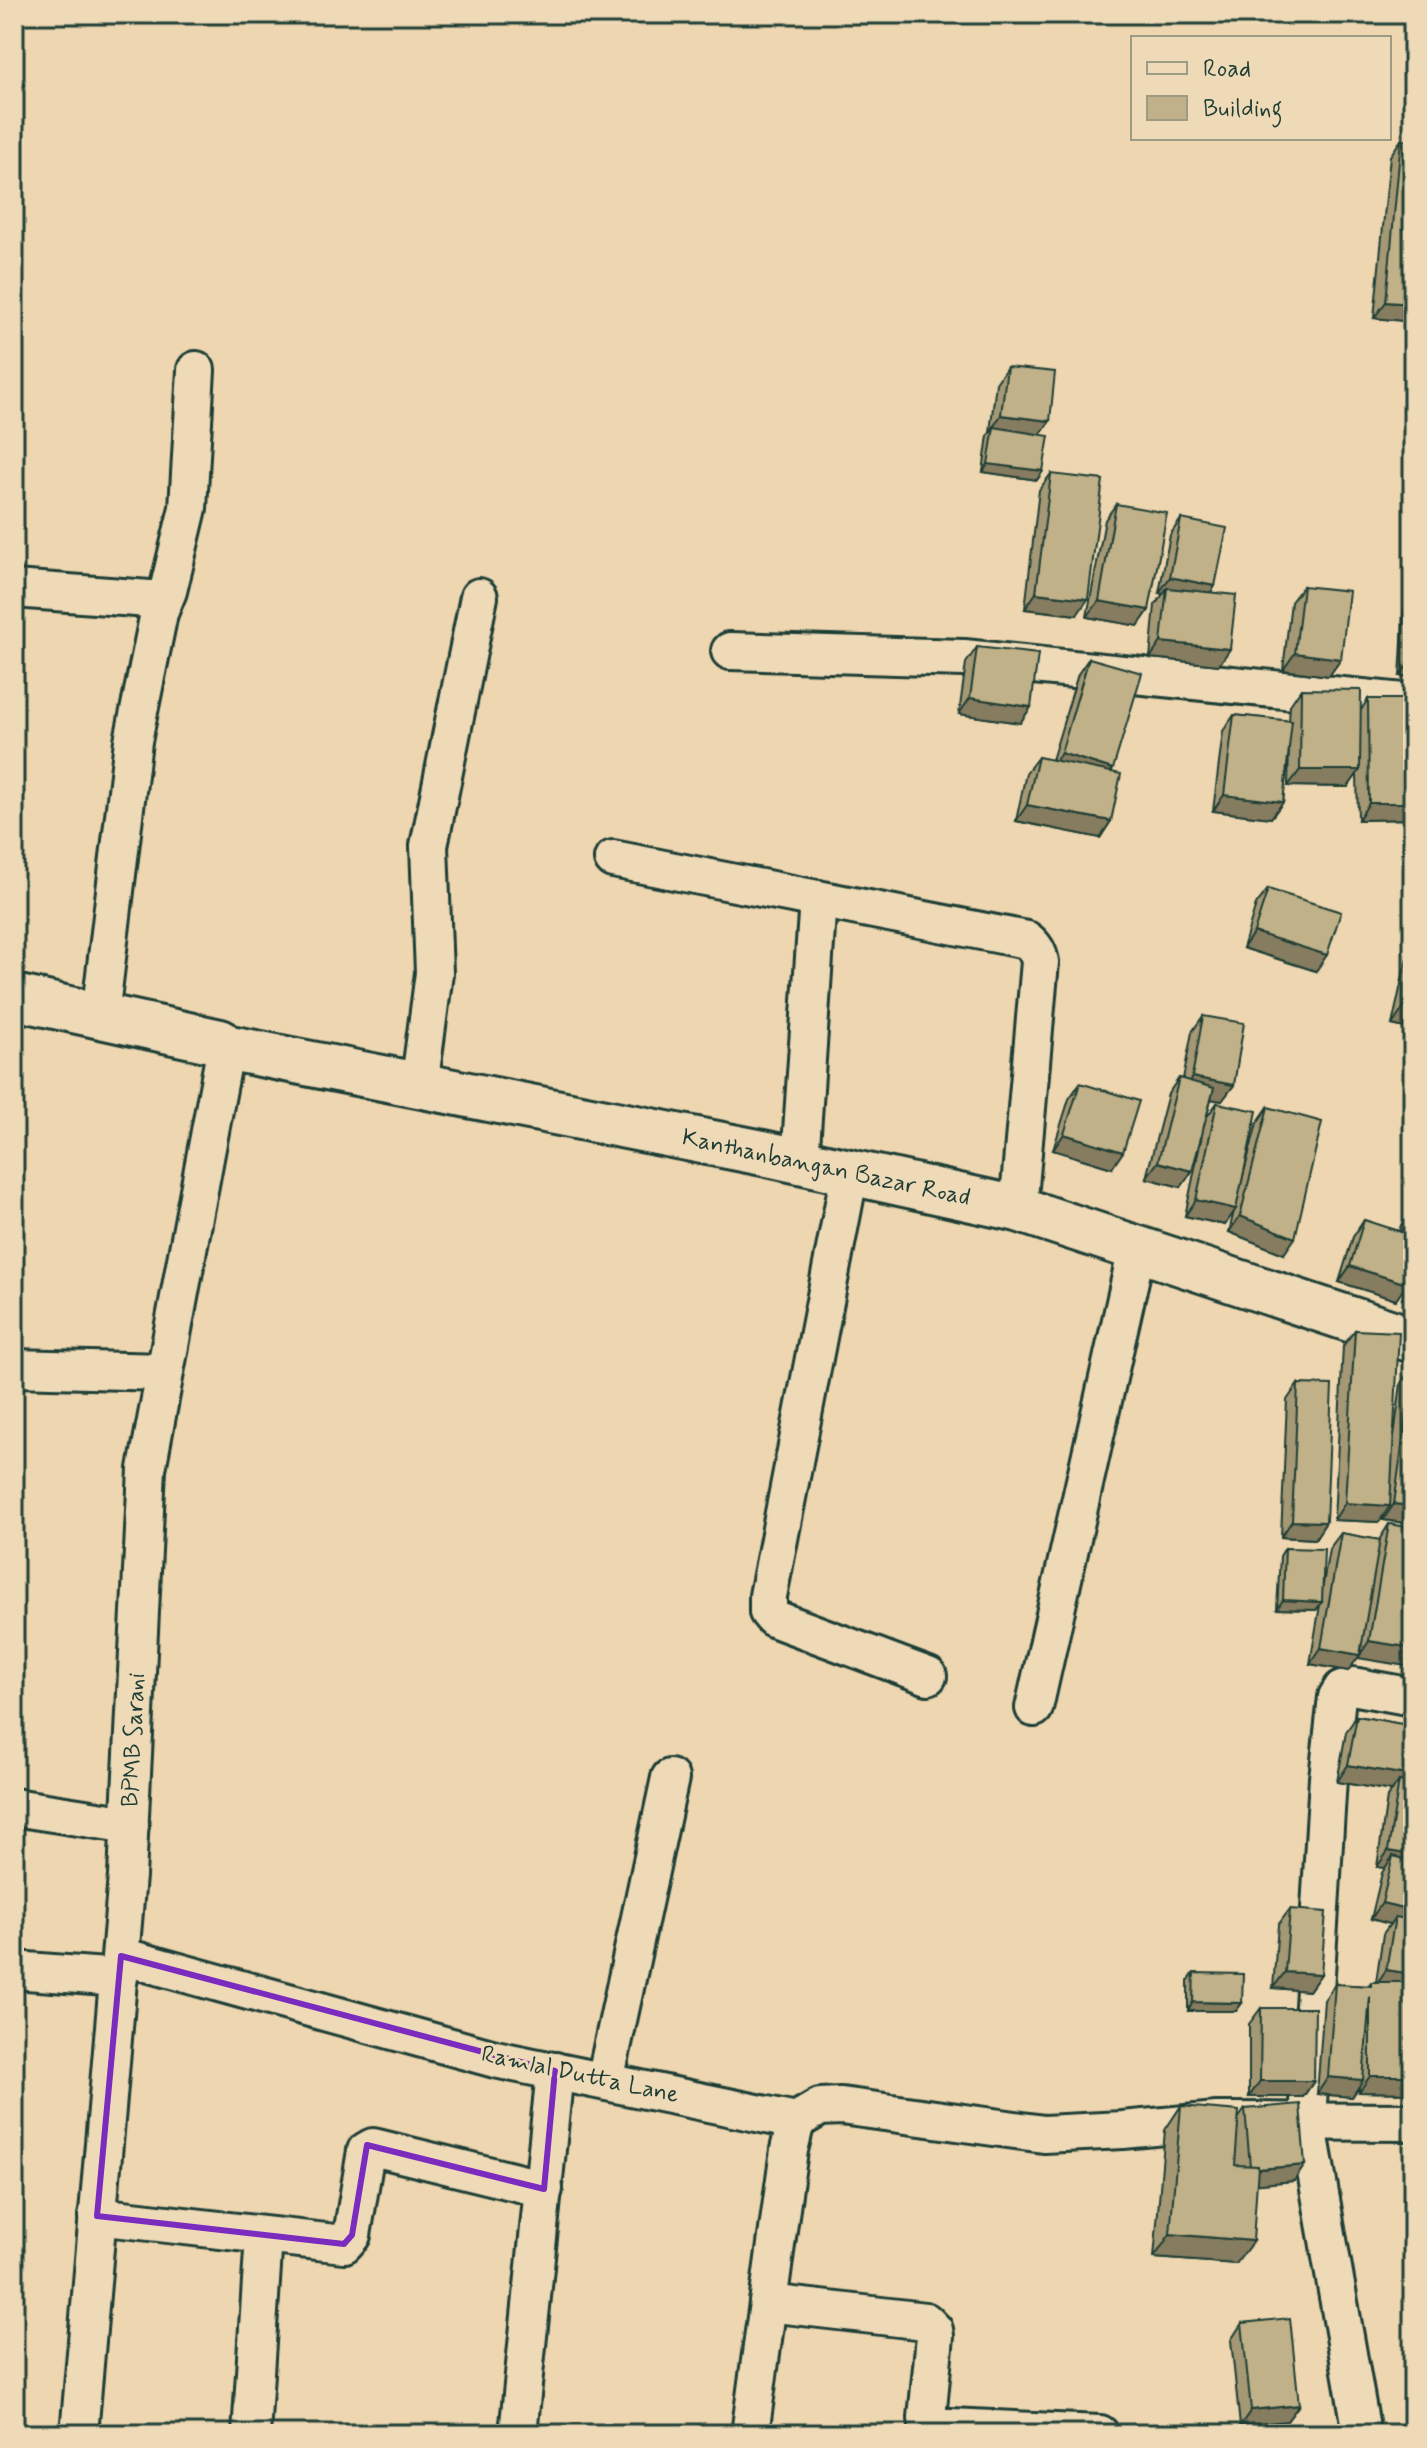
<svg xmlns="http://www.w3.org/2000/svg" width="1427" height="2448" font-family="Mynerve,sans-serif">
<rect width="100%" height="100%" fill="#edd6b0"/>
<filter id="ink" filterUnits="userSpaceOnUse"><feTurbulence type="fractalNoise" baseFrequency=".0125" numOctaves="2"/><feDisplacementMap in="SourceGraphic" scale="16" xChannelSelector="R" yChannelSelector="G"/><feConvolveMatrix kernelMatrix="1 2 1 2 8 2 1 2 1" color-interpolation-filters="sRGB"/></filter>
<g filter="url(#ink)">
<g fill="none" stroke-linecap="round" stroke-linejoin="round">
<defs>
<g id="street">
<polyline points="14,589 163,600"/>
<polyline points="730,651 964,658 1413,703"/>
<path d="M613,859l414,81c8,7 11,12 13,22l-22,247"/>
<polyline points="100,1016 133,741 159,613 168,591 188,508 196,370"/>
<polyline points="419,1087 434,973 429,846 479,597"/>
<polyline points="800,1161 818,899"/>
<polyline points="850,1172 768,1596 768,1612 773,1618 928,1676"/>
<polyline points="14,1368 164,1372"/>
<polyline points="1034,1708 1137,1249"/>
<polyline points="14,1807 130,1825"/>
<polyline points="121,1956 495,2059 796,2121 820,2107 841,2106 1044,2134 1123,2130 1217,2121 1413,2122"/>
<polyline points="14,1970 119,1978"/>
<polyline points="605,2081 670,1778"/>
<polyline points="97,2216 344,2244 352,2235 366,2151 373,2147 544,2189"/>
<polyline points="768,2303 925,2321 934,2330 935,2336 927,2418 928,2426 1100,2434"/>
<polyline points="79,2434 127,1876 147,1469 225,1051"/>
<polyline points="251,2434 264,2236"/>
<polyline points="518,2434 555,2071"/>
<polyline points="750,2434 789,2150 796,2121"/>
<polyline points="1359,2434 1360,2422 1307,2120 1328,1778 1337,1697 1342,1689 1352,1686 1413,1697"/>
</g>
<g id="secondary">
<polyline points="14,997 220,1042 225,1051"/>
<polyline points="225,1047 763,1153 1018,1209 1413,1340"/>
</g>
</defs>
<use href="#street" stroke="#1f3d34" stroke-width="42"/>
<use href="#secondary" stroke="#1f3d34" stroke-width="50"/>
<use href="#street" stroke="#efdab8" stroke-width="36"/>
<use href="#secondary" stroke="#efdab8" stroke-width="44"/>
</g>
<g fill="#a59875" stroke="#1f3d34" stroke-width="2">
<polygon points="1401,140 1413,322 1374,318 1390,156"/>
<polygon points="1007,367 1050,421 1040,434 1043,471 1037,480 983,472 988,435 991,432 990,432 996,383"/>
<polygon points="1051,474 1077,615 1025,609 1039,490"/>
<polygon points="1116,504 1149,610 1138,626 1087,617 1105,520"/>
<polygon points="1181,519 1210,593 1219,665 1150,658 1155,605 1163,594 1159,593 1170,535"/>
<polygon points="1303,586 1341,659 1329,676 1283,670 1291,602"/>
<polygon points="1413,596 1413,677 1400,676 1404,610"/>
<polygon points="977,647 1031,707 1020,723 959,714 966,663"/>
<polygon points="1089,658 1113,769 1111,772 1111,821 1100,838 1016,821 1026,773 1038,757 1052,760 1078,674"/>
<polygon points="1301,689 1361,710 1368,699 1413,819 1358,820 1357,774 1348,787 1288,786 1289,749 1283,802 1271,818 1213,811 1223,731 1234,715 1289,721 1290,705"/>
<polygon points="1268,889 1316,971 1243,948 1256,905"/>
<polygon points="1413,930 1413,1030 1392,1025"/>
<polygon points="1203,1016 1234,1085 1222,1101 1211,1099 1206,1118 1217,1103 1241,1184 1257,1123 1268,1107 1284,1254 1229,1232 1234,1211 1225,1225 1185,1216 1203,1130 1192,1171 1181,1187 1146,1178 1168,1094 1179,1078 1183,1079 1192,1032"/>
<polygon points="1080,1083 1112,1168 1053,1150 1069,1099"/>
<polygon points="1413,1209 1396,1300 1339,1282 1353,1237 1364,1220 1399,1231 1401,1225"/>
<polygon points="1413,1272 1413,1303 1402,1299"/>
<polygon points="1355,1330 1393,1444 1401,1383 1413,1366 1413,1524 1383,1520 1384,1515 1379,1522 1334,1520 1343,1346"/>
<polygon points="1298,1384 1326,1522 1315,1539 1281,1537 1287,1400"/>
<polygon points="1389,1524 1413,1528 1413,1667 1358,1657 1348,1671 1310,1664 1320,1605 1316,1610 1277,1609 1280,1556 1285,1548 1322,1591 1329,1549 1341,1533 1379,1540"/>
<polygon points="1357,1716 1413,1726 1413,2093 1359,2092 1359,2087 1352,2097 1317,2094 1324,2000 1335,1984 1368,1986 1371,1982 1376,1982 1383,1934 1390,1924 1371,1919 1382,1873 1385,1868 1377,1867 1387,1797 1392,1791 1337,1782 1346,1732"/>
<polygon points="1290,1909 1321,1974 1309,1991 1273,1988 1278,1925"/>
<polygon points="1194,1973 1242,2003 1236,2011 1188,2011 1188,1981"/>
<polygon points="1261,2008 1314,2081 1303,2097 1249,2097 1249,2024"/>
<polygon points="1181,2106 1238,2119 1245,2109 1294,2181 1257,2184 1236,2264 1154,2258 1165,2130"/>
<polygon points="1413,2223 1413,2262 1411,2226"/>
<polygon points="1242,2323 1299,2405 1287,2421 1240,2426 1231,2340"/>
</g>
<g fill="#867c5f" stroke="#1f3d34" stroke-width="2">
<polygon points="1386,302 1413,304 1413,322 1374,318"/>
<polygon points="1001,415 1050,421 1038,437 994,427 990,432"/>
<polygon points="988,464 1043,471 1037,480 983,472"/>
<polygon points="1170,577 1215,586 1204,602 1167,588 1163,594 1159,593"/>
<polygon points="1036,593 1088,599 1077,615 1025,609"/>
<polygon points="1099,601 1149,610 1138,626 1087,617"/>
<polygon points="1161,642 1230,649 1219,665 1150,658"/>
<polygon points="1295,653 1341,659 1329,676 1283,670"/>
<polygon points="1411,660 1413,660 1413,677 1400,676"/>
<polygon points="970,698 1031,707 1020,723 959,714"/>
<polygon points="1061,753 1113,769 1102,785 1049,770"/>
<polygon points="1300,770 1360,770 1348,787 1288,786"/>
<polygon points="1224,795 1283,802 1271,818 1213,811"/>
<polygon points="1369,803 1413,803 1413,819 1358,820"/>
<polygon points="1027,805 1111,821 1100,838 1016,821"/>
<polygon points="1254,932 1327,955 1316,971 1243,948"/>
<polygon points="1408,1001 1413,1002 1413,1030 1392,1025"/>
<polygon points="1192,1077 1234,1085 1222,1101 1180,1094"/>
<polygon points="1064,1134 1123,1152 1112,1168 1053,1150"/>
<polygon points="1158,1162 1192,1171 1181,1187 1146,1178"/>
<polygon points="1196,1200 1236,1209 1225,1225 1185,1216"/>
<polygon points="1240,1216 1295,1238 1284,1254 1229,1232"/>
<polygon points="1407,1222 1413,1225 1413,1246 1396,1239"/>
<polygon points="1350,1266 1407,1284 1396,1300 1339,1282"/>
<polygon points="1408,1291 1413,1292 1413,1303 1402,1299"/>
<polygon points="1345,1503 1390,1506 1379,1522 1334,1520"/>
<polygon points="1394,1504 1413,1506 1413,1524 1383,1520"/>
<polygon points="1292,1521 1326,1522 1315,1539 1281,1537"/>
<polygon points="1283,1600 1322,1602 1316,1610 1277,1609"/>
<polygon points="1369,1641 1413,1648 1413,1667 1358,1658"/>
<polygon points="1321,1648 1360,1655 1348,1671 1310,1664"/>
<polygon points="1348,1765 1413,1776 1413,1794 1399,1781 1392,1791 1337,1782"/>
<polygon points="1388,1851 1413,1855 1413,1872 1393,1856 1385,1868 1377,1867"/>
<polygon points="1382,1903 1413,1910 1413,1929 1395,1917 1390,1924 1371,1919"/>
<polygon points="1386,1970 1413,1974 1413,1992 1375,1986"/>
<polygon points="1285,1972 1321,1974 1309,1991 1273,1988"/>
<polygon points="1193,2002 1242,2003 1236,2011 1188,2011"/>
<polygon points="1370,2076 1413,2076 1413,2093 1359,2092"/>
<polygon points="1328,2077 1363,2080 1352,2097 1317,2094"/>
<polygon points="1260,2081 1314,2081 1303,2097 1249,2097"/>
<polygon points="1305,2165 1294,2181 1239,2186 1250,2170"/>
<polygon points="1170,2234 1253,2241 1236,2264 1154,2258"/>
<polygon points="1299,2405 1287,2421 1240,2426 1251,2410"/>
</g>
<g fill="#c0b188" stroke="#1f3d34" stroke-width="2">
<polygon points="1401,140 1413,141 1413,304 1386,302"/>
<polygon points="1007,367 1055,372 1050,421 1001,415"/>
<polygon points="994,427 1049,436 1043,471 988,464"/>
<polygon points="1051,474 1103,480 1088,599 1036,593"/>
<polygon points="1116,504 1167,513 1149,610 1099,601"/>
<polygon points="1181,519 1227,528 1215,586 1170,577"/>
<polygon points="1303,586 1349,591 1341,659 1295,653"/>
<polygon points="1167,588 1236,595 1230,649 1161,642"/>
<polygon points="1413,624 1413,660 1411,660"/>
<polygon points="977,647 1038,654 1031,707 970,698"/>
<polygon points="1089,658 1142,673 1113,769 1061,753"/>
<polygon points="1301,689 1361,690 1360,770 1300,770"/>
<polygon points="1368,699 1413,699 1413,803 1369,803"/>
<polygon points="1234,715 1292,721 1283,802 1224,795"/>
<polygon points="1038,757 1121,774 1111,821 1027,805"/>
<polygon points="1268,889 1341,912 1327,955 1254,932"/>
<polygon points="1413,980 1413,1002 1408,1001"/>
<polygon points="1203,1016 1244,1023 1234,1085 1192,1077"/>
<polygon points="1179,1078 1214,1088 1192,1171 1158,1162"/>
<polygon points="1080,1083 1139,1101 1123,1152 1064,1134"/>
<polygon points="1217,1103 1257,1111 1236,1209 1196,1200"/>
<polygon points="1268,1107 1322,1122 1295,1238 1240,1216"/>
<polygon points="1413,1209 1413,1225 1407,1222"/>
<polygon points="1364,1220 1413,1236 1413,1264 1407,1284 1350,1266"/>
<polygon points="1413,1278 1413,1292 1408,1291"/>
<polygon points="1355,1330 1399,1332 1390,1506 1345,1503"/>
<polygon points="1413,1366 1413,1506 1394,1504"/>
<polygon points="1298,1384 1332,1385 1326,1522 1292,1521"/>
<polygon points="1389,1524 1413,1528 1413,1648 1369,1641"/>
<polygon points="1341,1533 1380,1540 1360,1655 1321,1648"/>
<polygon points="1285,1548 1324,1549 1322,1602 1283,1600"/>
<polygon points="1357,1716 1413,1726 1413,1776 1348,1765"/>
<polygon points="1399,1781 1413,1783 1413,1855 1388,1851"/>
<polygon points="1393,1856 1413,1861 1413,1910 1382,1903"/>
<polygon points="1290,1909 1326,1912 1321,1974 1285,1972"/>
<polygon points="1395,1917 1413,1920 1413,1974 1386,1970"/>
<polygon points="1194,1973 1243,1974 1242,2003 1193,2002"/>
<polygon points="1371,1982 1413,1982 1413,2076 1370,2076 1370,1996 1363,2080 1328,2077 1335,1984 1371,1986"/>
<polygon points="1261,2008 1315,2008 1314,2081 1260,2081"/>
<polygon points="1300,2104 1305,2165 1258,2169 1258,2166 1250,2166 1245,2109"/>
<polygon points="1181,2106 1239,2111 1235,2165 1258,2166 1253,2241 1170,2234"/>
<polygon points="1290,2318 1299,2405 1251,2410 1242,2323"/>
</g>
</g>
<path fill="none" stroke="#7b2cbf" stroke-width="6" stroke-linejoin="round" d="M121,1956l434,115 -11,118 -177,-44 -15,90 -8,9 -247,-28z"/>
<g text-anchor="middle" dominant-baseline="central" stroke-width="6" stroke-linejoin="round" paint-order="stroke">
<g font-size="24" fill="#1f3d34" stroke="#efdab8">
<text transform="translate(826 1168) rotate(12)">Kanthanbangan Bazar Road</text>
<text transform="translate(134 1740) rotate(-87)">BPMB Sarani</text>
<text transform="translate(580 2075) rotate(12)">Ramlal Dutta Lane</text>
</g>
</g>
<rect width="1427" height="2448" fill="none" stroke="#efdab8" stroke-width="48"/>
<rect x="24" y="24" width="1379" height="2400" fill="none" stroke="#1f3d34" stroke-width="3" filter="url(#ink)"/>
<rect x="1131" y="36" width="260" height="104" fill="#efdab8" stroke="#9c9b83" stroke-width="2"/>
<rect x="1147" y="62" width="40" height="12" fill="#efdab8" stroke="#9c9b83" stroke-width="2"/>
<text x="1203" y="76" font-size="24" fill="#1f3d34">Road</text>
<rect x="1147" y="96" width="40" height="24" fill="#c0b188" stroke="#9c9b83" stroke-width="2"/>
<text x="1203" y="116" font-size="24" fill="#1f3d34">Building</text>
</svg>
